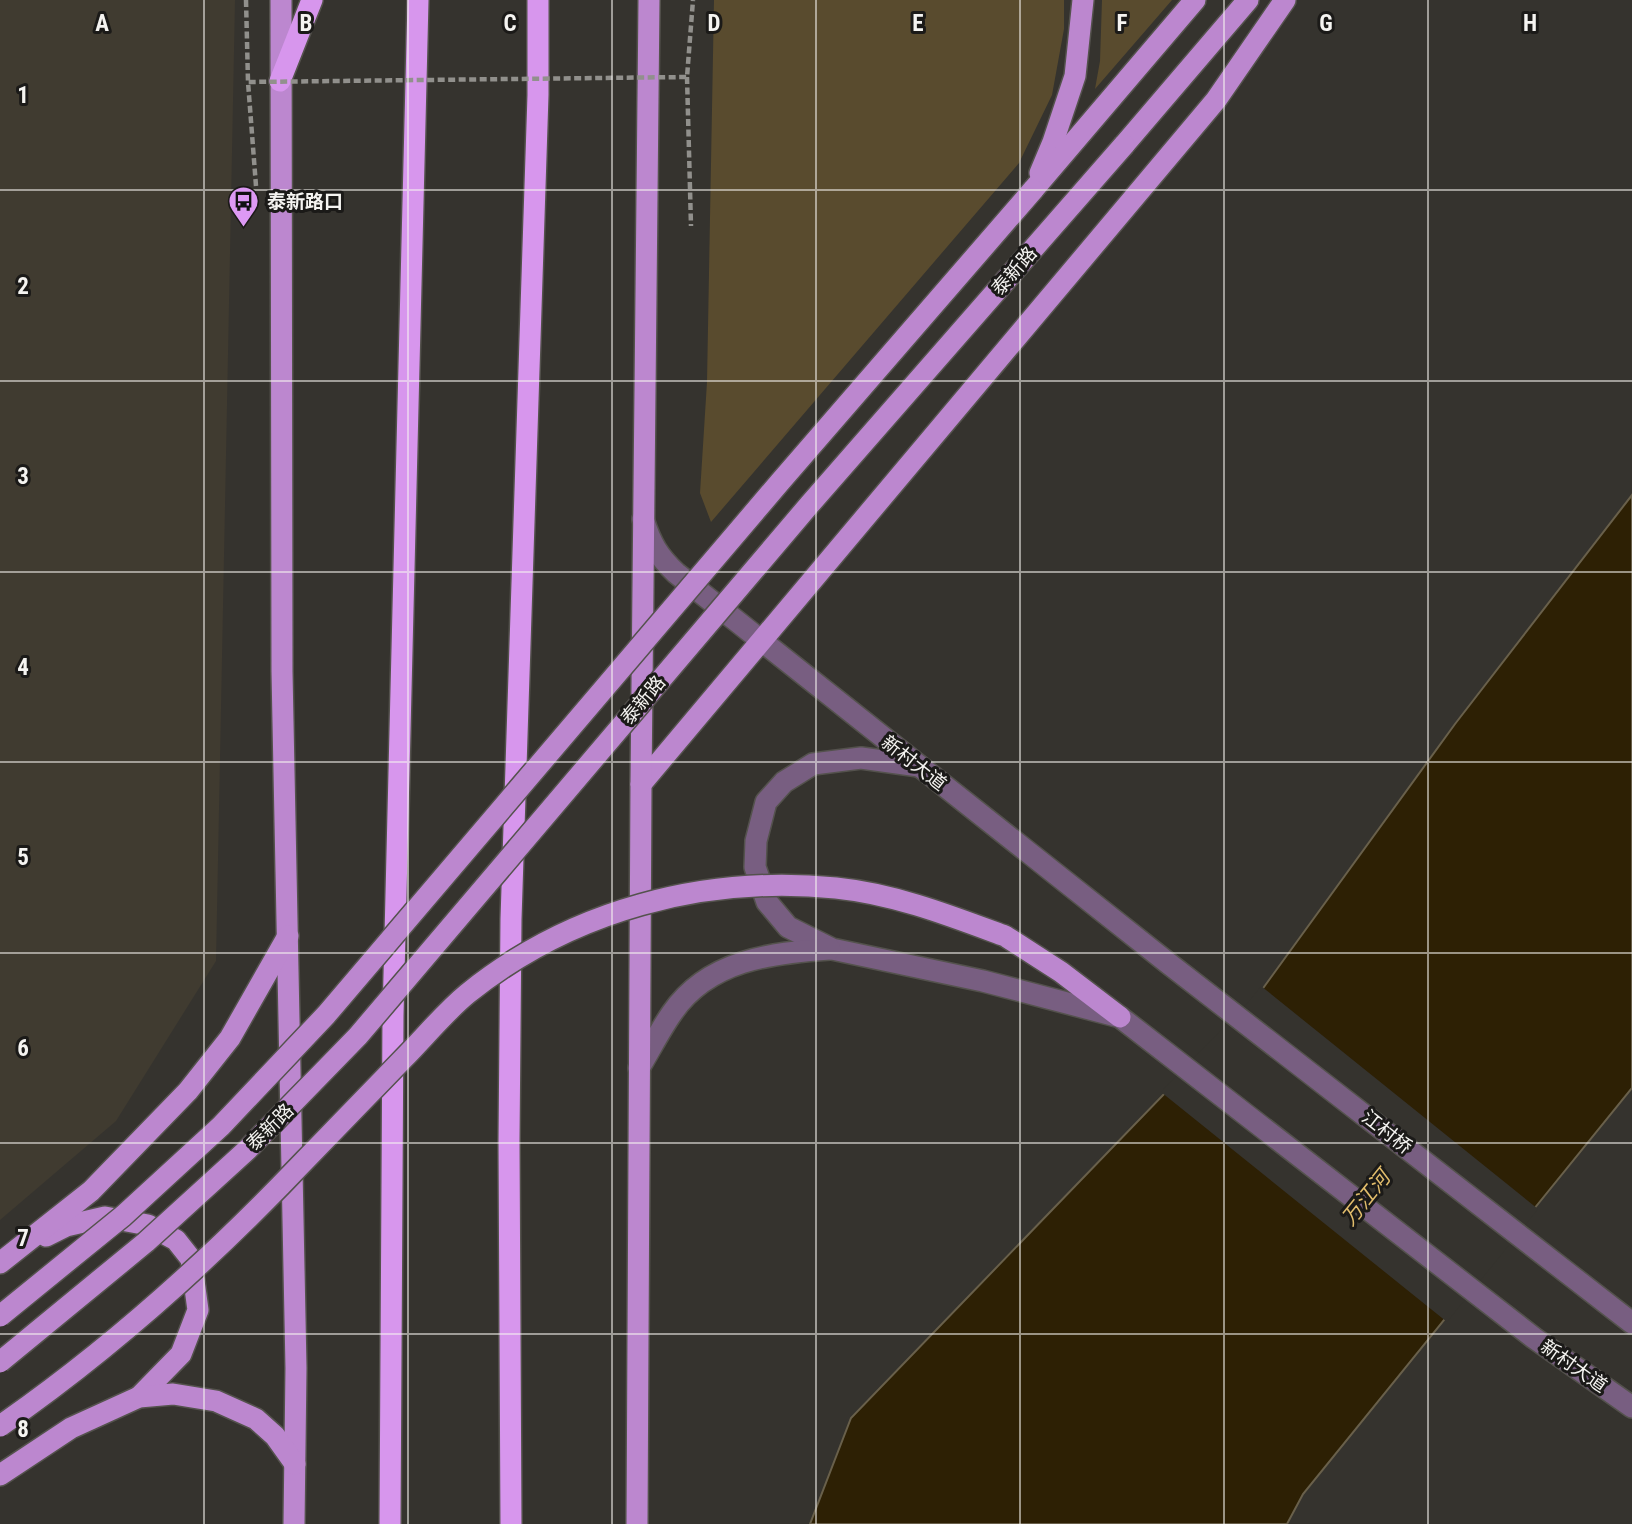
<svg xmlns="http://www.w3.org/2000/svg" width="1632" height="1524" font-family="'Roboto Condensed','Noto Sans SC',sans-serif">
<rect width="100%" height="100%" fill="#35332e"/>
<polygon fill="#403b30" points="0,0 235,0 216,961 116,1121 0,1220"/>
<g fill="#594b2e">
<polygon points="714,0 1064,0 1064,29 1052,95 1019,163 711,522 700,493 707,382"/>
<polygon points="1102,0 1172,0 1095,89 1100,61"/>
</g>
<polygon fill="#2d2004" stroke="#69604b" stroke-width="2" points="1632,495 1632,1088 1303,1494 1287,1524 810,1524 851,1418 1253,1002 1455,724"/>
<polygon fill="#35332e" points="1261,986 1538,1209 1447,1322 1161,1092 1251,999"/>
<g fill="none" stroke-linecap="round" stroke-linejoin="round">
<defs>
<g id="minor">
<path d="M643,519c8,25 15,37 33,54l492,390 464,360"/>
<polyline points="919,766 861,758 813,764 784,782 766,802 756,841 755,867 767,902 788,927 832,949 983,981 1120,1017 1534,1338 1632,1407"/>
<path d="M639,1068c11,-18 21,-38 33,-55 36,-53 99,-60 158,-64"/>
</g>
<g id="major">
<polyline points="281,0 282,672 296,1368 294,1524"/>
<polyline points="1124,145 1248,0"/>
<polyline points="1040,173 1053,142 1075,76 1083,0"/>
<polyline points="1033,190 1195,0"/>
<polyline points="641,784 1216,100 1285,0"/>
<polyline points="1005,936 1061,972 1120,1017"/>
<polyline points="46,1236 66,1226 105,1217 148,1225 176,1240 191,1259 198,1310 181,1354 139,1397"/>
<polyline points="0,1263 91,1191 188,1091 230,1038 288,936"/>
<polyline points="0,1475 71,1428 139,1397 173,1394 216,1401 256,1419 275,1436 295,1464"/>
<polyline points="637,1524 641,784 649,0"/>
</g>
<g id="highway">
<polyline points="280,81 312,0"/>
<polyline points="390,1524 393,1016 418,0"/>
<polyline points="511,1524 509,1141 511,919 538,95 538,0"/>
</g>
</defs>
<use href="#minor" stroke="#54524d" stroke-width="24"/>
<use href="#major" stroke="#54524d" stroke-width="24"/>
<use href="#highway" stroke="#54524d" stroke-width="24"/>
<g stroke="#91908c" stroke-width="4.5" stroke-dasharray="7 3.5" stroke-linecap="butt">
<polyline points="246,0 248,82"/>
<polyline points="687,77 691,226"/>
</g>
<use href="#minor" stroke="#785e81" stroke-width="21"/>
<use href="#major" stroke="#bc87cf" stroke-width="21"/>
<use href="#highway" stroke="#d796ed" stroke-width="21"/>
<defs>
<g id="major-bridge">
<polyline points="0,1316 123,1216 221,1126 326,1015 780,482 1033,190"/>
<polyline points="0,1362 146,1242 248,1149 358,1036 810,504 1124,145"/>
<path d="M0,1426c101,-70 195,-153 281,-241 41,-42 81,-84 122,-126 21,-21 41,-46 64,-65 104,-84 237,-119 369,-106 59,6 115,28 169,48"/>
</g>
</defs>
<use href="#major-bridge" stroke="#54524d" stroke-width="24" stroke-linecap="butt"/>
<polyline stroke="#91908c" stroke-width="4.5" stroke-dasharray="7 3.5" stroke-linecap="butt" points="256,186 248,82 687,77 693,0"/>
<use href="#major-bridge" stroke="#bc87cf" stroke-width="21"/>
</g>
<path fill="none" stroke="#f5f4f1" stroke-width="2" stroke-opacity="0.55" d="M204,0v1524M408,0v1524M612,0v1524M816,0v1524M1020,0v1524M1224,0v1524M1428,0v1524M0,190h1632M0,381h1632M0,572h1632M0,762h1632M0,953h1632M0,1143h1632M0,1334h1632"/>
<defs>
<symbol id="bus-pin" viewBox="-11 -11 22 30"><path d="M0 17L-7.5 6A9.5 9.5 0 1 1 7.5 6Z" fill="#dd99f4" stroke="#1b1a18"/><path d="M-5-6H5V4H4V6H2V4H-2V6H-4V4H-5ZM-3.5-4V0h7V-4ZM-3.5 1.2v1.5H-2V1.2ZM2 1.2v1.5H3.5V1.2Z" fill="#111"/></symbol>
</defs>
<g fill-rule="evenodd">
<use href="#bus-pin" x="226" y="184" width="35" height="47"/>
</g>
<g text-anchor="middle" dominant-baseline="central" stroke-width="6" stroke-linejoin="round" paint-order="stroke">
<g font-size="19" font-weight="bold" fill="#f5f4f1" stroke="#1b1a18" text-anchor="start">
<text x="267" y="201">泰新路口</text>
</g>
<g font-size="19" fill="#f5f4f1" stroke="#1b1a18">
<text transform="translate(1014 271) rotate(-49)">泰新路</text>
<text transform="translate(643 700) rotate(-50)">泰新路</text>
<text transform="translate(914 763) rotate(38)">新村大道</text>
<text transform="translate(270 1127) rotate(-45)">泰新路</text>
<text transform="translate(1387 1132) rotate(38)">江村桥</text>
<text transform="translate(1574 1366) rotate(35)">新村大道</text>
</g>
<g font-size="21" font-style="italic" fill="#e2bd6c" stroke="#1b1a18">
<text transform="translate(1366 1198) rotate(-51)">万江河</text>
</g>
</g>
<g font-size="23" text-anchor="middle" font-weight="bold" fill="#f5f4f1" stroke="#1b1a18" stroke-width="6" stroke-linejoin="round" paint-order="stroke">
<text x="102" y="31">A</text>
<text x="306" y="31">B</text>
<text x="510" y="31">C</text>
<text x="714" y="31">D</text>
<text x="918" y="31">E</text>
<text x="1122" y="31">F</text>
<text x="1326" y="31">G</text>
<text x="1530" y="31">H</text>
<text x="23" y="103">1</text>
<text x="23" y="294">2</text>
<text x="23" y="484">3</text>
<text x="23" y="675">4</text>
<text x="23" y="865">5</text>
<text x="23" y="1056">6</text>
<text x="23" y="1246">7</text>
<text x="23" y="1437">8</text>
</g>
</svg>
